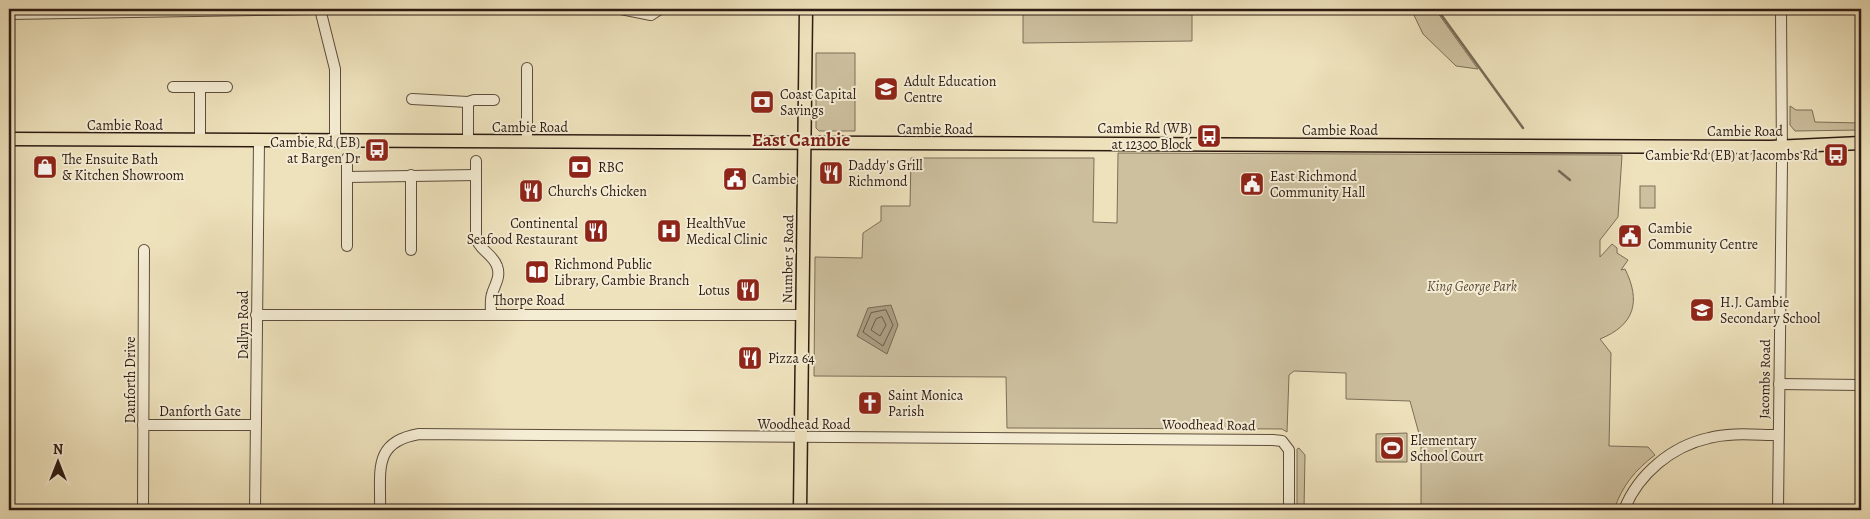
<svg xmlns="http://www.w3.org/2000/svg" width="1870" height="519" font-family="Alegreya,serif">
<rect width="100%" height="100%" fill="#eee2bc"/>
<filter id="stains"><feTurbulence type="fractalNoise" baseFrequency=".004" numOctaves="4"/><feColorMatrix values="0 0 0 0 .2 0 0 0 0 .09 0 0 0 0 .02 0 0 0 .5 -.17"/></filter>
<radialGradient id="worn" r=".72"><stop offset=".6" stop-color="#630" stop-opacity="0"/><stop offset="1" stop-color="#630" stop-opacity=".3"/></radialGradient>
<g fill="#cdc09f" stroke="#7d6e59">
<polygon points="1023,9 1192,9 1192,41 1023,43"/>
<polygon points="1411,9 1435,9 1478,69 1456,66 1423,34"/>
<polygon points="816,53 855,53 855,131 819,131 816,128"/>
<polygon points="1790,106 1796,110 1812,110 1815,122 1861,123 1861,130 1795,131 1790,125"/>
<path d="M1118,153l504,2 -4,62 -18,23v17l12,-13 5,4v5l11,7 -7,10 4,-1c16,32 10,56 -25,70l11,14 -2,93 39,1 7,8c-20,15 -33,31 -41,55h-193v-69l-11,-40 -64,-2v-26l-52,-2 -5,4 -2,57 -5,-3 -275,-1 -1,-51 -192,-1 1,-119 47,1 1,-25 18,-12v-15h29l1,-48h183l-1,64 24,1z"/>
<rect x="1640" y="186" width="15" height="22"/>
<polygon points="1407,433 1407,462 1376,462 1376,434"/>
<polygon points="1299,448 1305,455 1304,510 1297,510 1297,449"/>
</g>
<polygon fill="#ac9e83" stroke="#796a56" points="891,305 898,325 887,354 857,336 868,308"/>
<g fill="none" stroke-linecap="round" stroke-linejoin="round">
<g stroke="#6c5c4b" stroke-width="1">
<polygon points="886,310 893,325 883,346 863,332 871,313"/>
<polygon points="882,317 886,325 880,336 871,330 876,319"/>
</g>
<g stroke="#796a56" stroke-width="2.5">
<polyline points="1437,9 1523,128"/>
<polyline points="1559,171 1570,180"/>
</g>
<defs>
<g id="minor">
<polyline points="320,9 335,69 335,141"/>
<polyline points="621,9 651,15 660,9"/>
<polyline points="9,14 316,9"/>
<polyline points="527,68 527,142"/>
<polyline points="173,87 227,87"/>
<polyline points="200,87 200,140"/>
<polyline points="412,99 468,102 468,141"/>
<polyline points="468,102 474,100 494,100"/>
<path d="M476,161v77c3,12 17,16 21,28 4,11 -2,18 -5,28 -2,6 -1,13 -1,20"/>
<polyline points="347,177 476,175"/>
<polyline points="347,246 347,158"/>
<polyline points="411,250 411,175"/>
<polyline points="256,315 802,315"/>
<polyline points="1779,384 1861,385"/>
<polyline points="143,425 256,425"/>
<polyline points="143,510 144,250"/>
<polyline points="255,510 259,141"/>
<path d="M380,510c1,-39 -8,-68 39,-76l854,6 9,1 7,9v60"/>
<path d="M1624,510c14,-36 48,-64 85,-72 22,-6 47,-3 69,-3"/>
<polyline points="1778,510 1782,162 1781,9"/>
</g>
<g id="major">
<polyline points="9,139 1771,147 1861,143"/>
<polyline points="800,510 806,9"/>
</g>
</defs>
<use href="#minor" stroke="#5d4d3d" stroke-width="12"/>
<use href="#major" stroke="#2d1b13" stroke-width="15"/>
<use href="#minor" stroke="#f4ecd3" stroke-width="10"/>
<use href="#major" stroke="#eee2bc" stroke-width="12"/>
</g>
<defs>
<symbol id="school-square" viewBox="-11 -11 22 22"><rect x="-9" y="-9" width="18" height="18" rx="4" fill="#8f2418" stroke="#f4ecd3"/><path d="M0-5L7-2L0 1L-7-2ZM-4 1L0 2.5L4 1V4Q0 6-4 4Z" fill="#fff"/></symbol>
<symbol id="bank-square" viewBox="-11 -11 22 22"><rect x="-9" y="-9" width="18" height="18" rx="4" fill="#8f2418" stroke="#f4ecd3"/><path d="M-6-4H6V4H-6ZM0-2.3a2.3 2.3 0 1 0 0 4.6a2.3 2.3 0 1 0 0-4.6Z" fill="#fff"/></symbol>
<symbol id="bus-square" viewBox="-11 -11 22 22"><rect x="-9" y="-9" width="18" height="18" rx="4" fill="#8f2418" stroke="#f4ecd3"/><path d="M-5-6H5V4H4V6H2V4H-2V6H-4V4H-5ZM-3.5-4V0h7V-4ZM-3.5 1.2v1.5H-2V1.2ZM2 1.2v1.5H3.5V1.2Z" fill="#fff"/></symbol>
<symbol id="shop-square" viewBox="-11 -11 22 22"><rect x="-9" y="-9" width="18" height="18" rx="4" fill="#8f2418" stroke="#f4ecd3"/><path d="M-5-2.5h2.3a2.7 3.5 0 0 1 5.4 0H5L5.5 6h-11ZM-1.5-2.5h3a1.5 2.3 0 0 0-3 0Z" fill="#fff"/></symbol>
<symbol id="restaurant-square" viewBox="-11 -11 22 22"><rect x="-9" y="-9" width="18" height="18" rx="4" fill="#8f2418" stroke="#f4ecd3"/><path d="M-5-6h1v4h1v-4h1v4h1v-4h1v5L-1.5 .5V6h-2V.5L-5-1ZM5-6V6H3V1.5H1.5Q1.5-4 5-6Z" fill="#fff"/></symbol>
<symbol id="civic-square" viewBox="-11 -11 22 22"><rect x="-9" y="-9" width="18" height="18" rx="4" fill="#8f2418" stroke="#f4ecd3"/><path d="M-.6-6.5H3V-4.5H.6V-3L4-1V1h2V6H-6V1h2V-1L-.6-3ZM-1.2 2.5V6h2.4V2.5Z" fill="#fff"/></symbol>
<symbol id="hospital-square" viewBox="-11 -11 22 22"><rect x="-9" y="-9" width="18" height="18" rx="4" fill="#8f2418" stroke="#f4ecd3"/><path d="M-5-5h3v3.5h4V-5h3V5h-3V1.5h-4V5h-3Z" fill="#fff"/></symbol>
<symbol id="library-square" viewBox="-11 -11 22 22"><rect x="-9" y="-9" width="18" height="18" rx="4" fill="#8f2418" stroke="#f4ecd3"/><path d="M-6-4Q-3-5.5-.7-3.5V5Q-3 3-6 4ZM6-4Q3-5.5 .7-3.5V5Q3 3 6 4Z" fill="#fff"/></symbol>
<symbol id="church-square" viewBox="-11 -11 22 22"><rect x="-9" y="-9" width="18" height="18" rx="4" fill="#8f2418" stroke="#f4ecd3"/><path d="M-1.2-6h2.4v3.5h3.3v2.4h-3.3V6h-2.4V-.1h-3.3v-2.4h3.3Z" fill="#fff"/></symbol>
<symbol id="stadium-square" viewBox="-11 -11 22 22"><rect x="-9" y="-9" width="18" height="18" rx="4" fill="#8f2418" stroke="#f4ecd3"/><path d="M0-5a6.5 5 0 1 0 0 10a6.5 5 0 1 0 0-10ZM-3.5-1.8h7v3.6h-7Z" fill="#fff"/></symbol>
</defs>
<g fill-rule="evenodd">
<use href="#school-square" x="872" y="75" width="28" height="28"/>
<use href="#bank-square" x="748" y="88" width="28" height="28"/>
<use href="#bus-square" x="1195" y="122" width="28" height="28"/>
<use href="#bus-square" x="363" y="136" width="28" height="28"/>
<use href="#bus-square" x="1822" y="141" width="28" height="28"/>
<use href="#shop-square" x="31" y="153" width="28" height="28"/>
<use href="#bank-square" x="566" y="153" width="28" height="28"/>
<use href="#restaurant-square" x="817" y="159" width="28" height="28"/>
<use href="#civic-square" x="721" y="165" width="28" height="28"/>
<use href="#civic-square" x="1238" y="170" width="28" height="28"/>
<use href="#restaurant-square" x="517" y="177" width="28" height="28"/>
<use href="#restaurant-square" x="582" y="217" width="28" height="28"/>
<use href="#hospital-square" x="655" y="217" width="28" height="28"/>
<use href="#civic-square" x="1616" y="222" width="28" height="28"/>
<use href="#library-square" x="523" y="258" width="28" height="28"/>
<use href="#restaurant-square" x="734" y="276" width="28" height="28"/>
<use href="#school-square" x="1688" y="296" width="28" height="28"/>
<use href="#restaurant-square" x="736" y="344" width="28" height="28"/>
<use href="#church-square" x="856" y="389" width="28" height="28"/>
<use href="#stadium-square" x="1378" y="434" width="28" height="28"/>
</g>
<g text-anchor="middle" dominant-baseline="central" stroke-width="4" stroke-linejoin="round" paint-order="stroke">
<g font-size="14" fill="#2d1b13" stroke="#f4ecd3" text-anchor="start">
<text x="904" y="81">Adult Education<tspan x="904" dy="16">Centre</tspan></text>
<text x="780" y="94">Coast Capital<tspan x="780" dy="16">Savings</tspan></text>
<text x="1192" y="128" text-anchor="end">Cambie Rd (WB)<tspan x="1192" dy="16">at 12300 Block</tspan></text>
<text x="360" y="142" text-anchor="end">Cambie Rd (EB)<tspan x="360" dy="16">at Bargen Dr</tspan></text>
<text x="1818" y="155" text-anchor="end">Cambie Rd (EB) at Jacombs Rd</text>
<text x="62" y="159">The Ensuite Bath<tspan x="62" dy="16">&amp; Kitchen Showroom</tspan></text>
<text x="848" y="165">Daddy's Grill<tspan x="848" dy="16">Richmond</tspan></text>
<text x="598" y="167">RBC</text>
<text x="1270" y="176">East Richmond<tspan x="1270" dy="16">Community Hall</tspan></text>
<text x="752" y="179">Cambie</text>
<text x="548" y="191">Church's Chicken</text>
<text x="578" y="223" text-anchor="end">Continental<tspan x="578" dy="16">Seafood Restaurant</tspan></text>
<text x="686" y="223">HealthVue<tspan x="686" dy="16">Medical Clinic</tspan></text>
<text x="1648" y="228">Cambie<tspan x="1648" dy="16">Community Centre</tspan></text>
<text x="554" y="264">Richmond Public<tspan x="554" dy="16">Library, Cambie Branch</tspan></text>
<text x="730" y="290" text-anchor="end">Lotus</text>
<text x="1720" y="302">H.J. Cambie<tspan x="1720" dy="16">Secondary School</tspan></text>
<text x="768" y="358">Pizza 64</text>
<text x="888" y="395">Saint Monica<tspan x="888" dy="16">Parish</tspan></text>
<text x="1410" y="440">Elementary<tspan x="1410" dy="16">School Court</tspan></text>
</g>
<g font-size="14" fill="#2d1b13" stroke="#f4ecd3">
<text x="125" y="125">Cambie Road</text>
<text x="530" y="127">Cambie Road</text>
<text x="935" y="129">Cambie Road</text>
<text x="1340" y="130">Cambie Road</text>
<text x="1745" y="131">Cambie Road</text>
<text transform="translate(788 259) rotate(-89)">Number 5 Road</text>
<text x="529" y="300">Thorpe Road</text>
<text transform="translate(243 325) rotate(-90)">Dallyn Road</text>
<text transform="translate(1765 379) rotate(-89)">Jacombs Road</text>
<text transform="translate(130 380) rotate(-90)">Danforth Drive</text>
<text x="200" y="411">Danforth Gate</text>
<text x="804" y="424">Woodhead Road</text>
<text transform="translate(1209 425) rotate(1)">Woodhead Road</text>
</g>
<g font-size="14" font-style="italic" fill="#5d4d3d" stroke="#f4ecd3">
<text x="1472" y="286">King George Park</text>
</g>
<g font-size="19" font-weight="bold" fill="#7a1f14" stroke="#f4ecd3">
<text x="801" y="140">East Cambie</text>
</g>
</g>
<rect width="1870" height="519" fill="none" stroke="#eee2bc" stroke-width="30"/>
<rect x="10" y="10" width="1850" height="499" fill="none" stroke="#2d1b13" stroke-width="2.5"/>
<rect x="15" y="15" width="1840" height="489" fill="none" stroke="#2d1b13"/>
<g transform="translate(58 462)" stroke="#f4ecd3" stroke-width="4" paint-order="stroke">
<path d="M0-4L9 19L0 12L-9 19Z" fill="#2d1b13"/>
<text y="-8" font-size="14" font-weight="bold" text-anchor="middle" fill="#2d1b13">N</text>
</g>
<rect width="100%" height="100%" filter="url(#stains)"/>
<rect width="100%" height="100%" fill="url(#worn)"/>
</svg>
